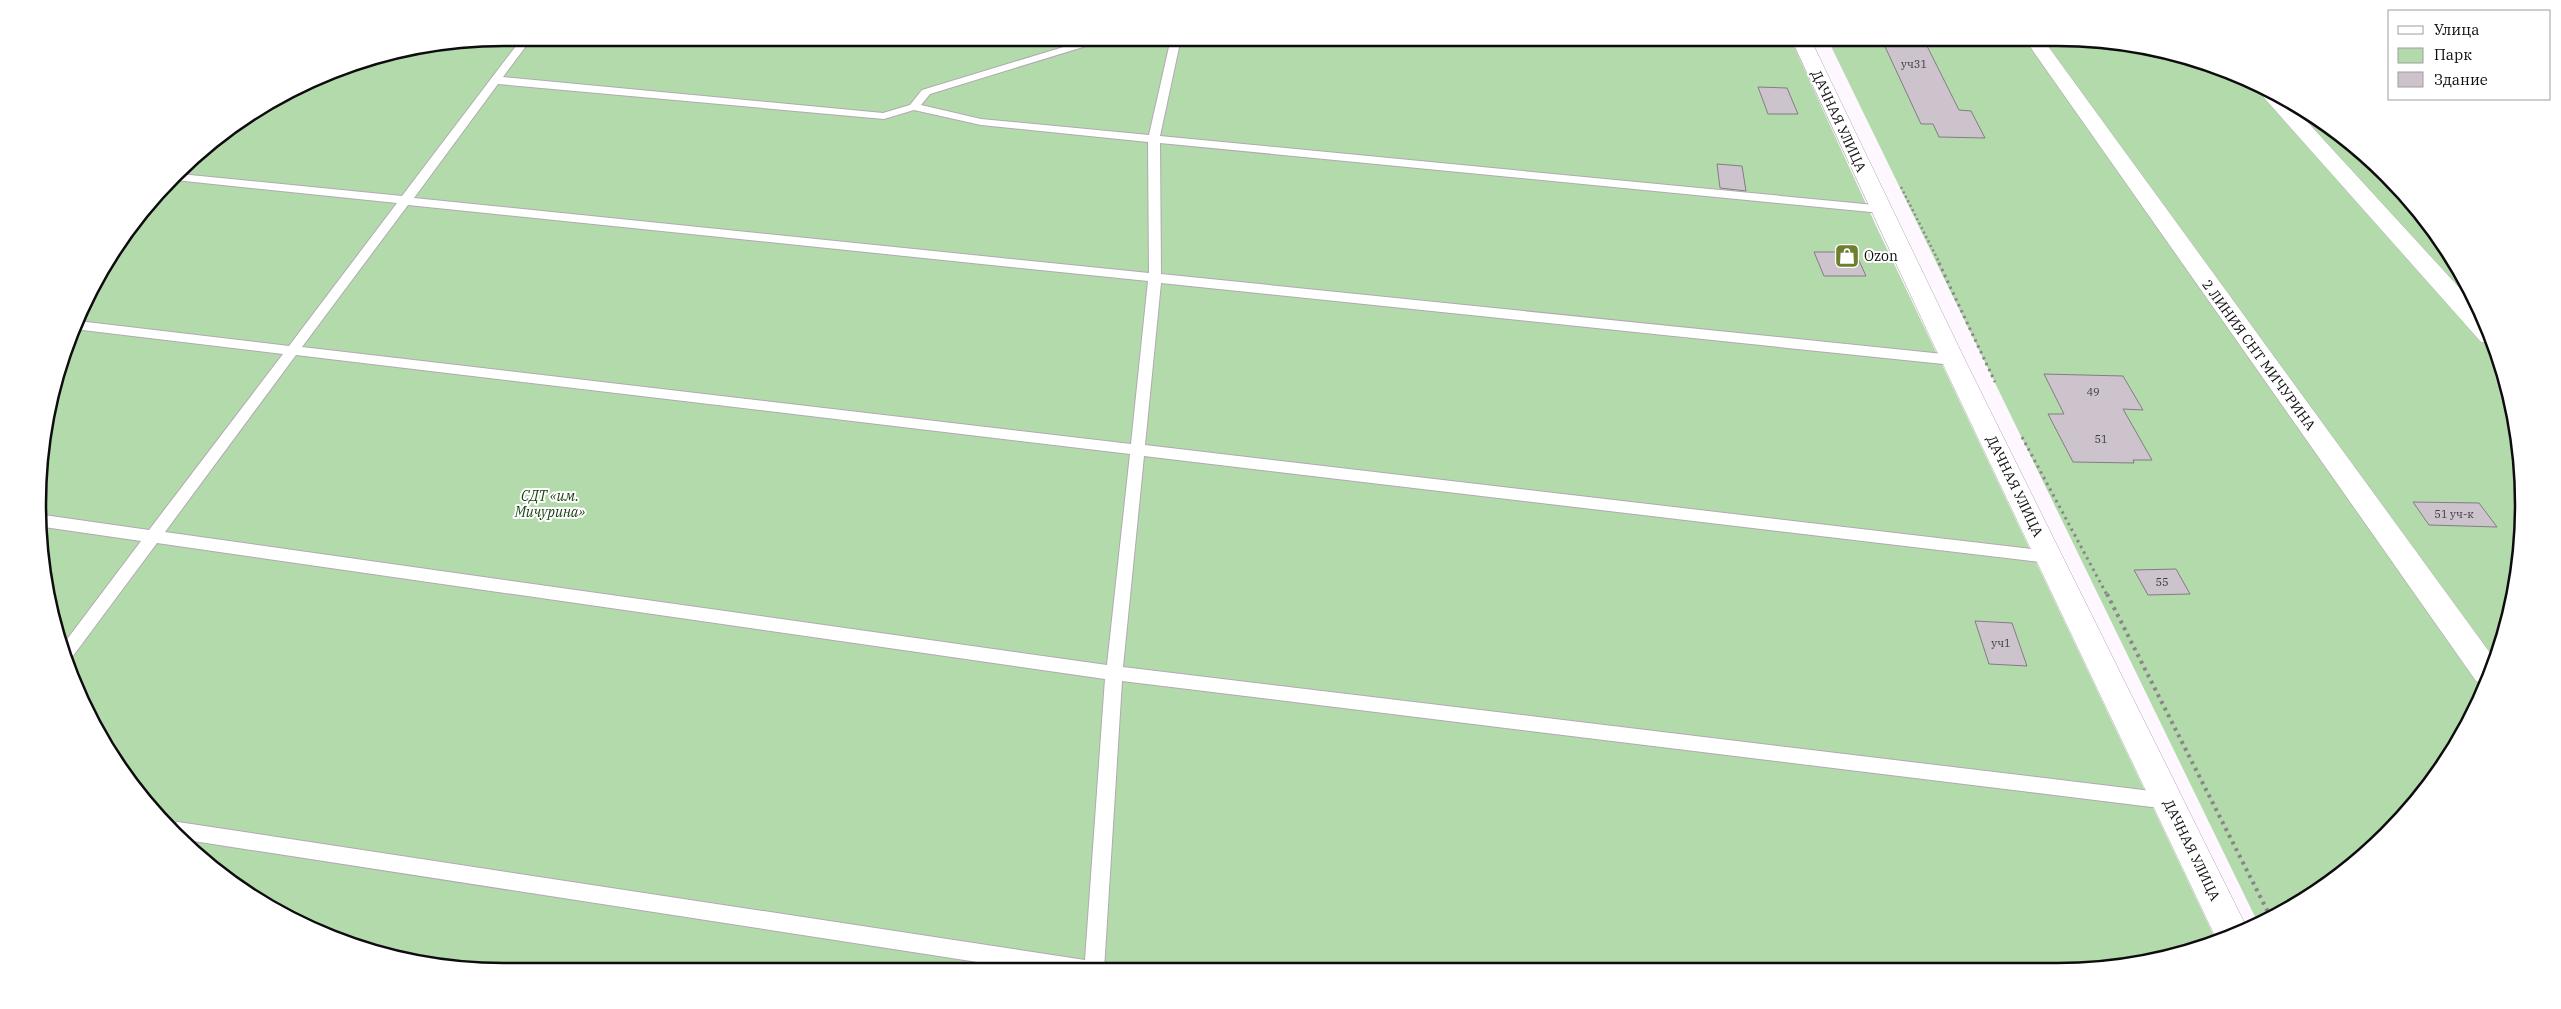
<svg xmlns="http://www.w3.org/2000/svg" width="2561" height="1009" font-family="'IBM Plex Serif',serif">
<rect width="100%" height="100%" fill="#fff7ff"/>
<g fill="#b2daaa">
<polygon points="505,38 1790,38 1878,230 2215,938 2118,967 504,971 383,956 298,923 220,875 116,764 73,683 47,596 42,443 62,355 100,271 197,153 271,100 354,62"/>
<polygon points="1827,38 2056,38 2178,53 2263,86 2341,134 2408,197 2461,271 2499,355 2520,444 2522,535 2508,626 2445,764 2365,855 2263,923 2259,925"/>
</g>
<g fill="#ccc3cc" stroke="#847c84">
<polygon points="1881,38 1923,38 1959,110 1971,111 1985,138 1939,137 1933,124 1921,124"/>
<polygon points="1758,87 1787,88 1798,114 1768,114"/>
<polygon points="1717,164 1742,166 1746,191 1720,188"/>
<polygon points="1814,252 1855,252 1866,276 1824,276"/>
<polygon points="2044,374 2123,376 2143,410 2123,409 2152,460 2133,460 2134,463 2073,462 2048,414 2064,414"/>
<polygon points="2413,502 2479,503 2497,527 2429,525"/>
<polygon points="2176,569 2190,594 2148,595 2134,570"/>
<polygon points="1975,621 2012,623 2027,666 1989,664"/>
</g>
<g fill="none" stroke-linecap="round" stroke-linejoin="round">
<defs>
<path id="lane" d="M522,38h10l-29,39 380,36 27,-8 12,-15 171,-52h14l-1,2 -176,54 -9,11 60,14 168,16 22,-97h10l-21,98 725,70v6l-4,1 -721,-70 1,131 792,81 7,5 -7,5 -792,-82 -16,162 904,106 5,2 3,4 -3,4 -5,2 -905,-107 -21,211 1045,126 6,2 3,6 -3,6 -6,2 -1046,-128 -18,289h-75l-842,-130 -15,-16 6,-2 907,138 20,-281 -948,-136 -87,117 -4,1 -4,-15 79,-105 -97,-14v-12l105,15 134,-176 -209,-25 4,-8 211,25 108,-143 -222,-23 5,-6 222,22zM498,84l386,35 30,-9 67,15 167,17 1,131 -735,-75zM408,205l740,76 -17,163 -829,-97zM296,355l834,99 -23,211 -942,-133z"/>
<g id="street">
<polygon points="1791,38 1810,38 1965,360 2247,928 2216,938 1941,360"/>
<polygon points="2024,38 2042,38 2493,657 2482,683 2476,681"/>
<polygon points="2259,84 2290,103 2477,307 2494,343 2481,342 2259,92 2256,88"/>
</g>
</defs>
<use href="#lane" stroke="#b2a9b2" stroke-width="2"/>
<use href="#street" stroke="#b2a9b2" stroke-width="1"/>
<polyline stroke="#8b858b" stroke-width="2.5" stroke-dasharray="2 3" stroke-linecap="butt" points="1901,187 1940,264"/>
<g stroke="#8b858b" stroke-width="3" stroke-dasharray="2.5 4" stroke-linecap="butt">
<polyline points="1939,263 1995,382"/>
<polyline points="2022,437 2107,595"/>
</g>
<polyline stroke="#8b858b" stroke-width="4" stroke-dasharray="3 4.5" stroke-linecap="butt" points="2107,594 2271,918"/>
<use href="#lane" fill="#fff" fill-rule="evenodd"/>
<use href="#street" fill="#fff" fill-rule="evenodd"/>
</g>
<defs>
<symbol id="shop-square" viewBox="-11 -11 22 22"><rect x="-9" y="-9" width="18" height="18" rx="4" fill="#6d7f2f" stroke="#fff"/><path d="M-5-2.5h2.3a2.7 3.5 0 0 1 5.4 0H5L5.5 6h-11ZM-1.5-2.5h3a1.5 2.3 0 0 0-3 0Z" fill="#fff"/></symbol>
</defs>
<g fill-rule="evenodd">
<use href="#shop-square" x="1833" y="242" width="28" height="28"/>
</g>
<g text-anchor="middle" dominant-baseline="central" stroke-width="4" stroke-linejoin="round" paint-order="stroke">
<g font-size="11" fill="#3e3a3e">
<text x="1914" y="64">уч31</text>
<text x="2093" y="392">49</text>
<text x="2101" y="439">51</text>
<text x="2454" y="514">51 уч-к</text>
<text x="2162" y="582">55</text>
<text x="2001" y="643">уч1</text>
</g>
<g font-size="14" fill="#0f0c0f" stroke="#fff">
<text transform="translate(1839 121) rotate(65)">ДАЧНАЯ УЛИЦА</text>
<text transform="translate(2259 355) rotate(54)">2 ЛИНИЯ СНТ МИЧУРИНА</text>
<text transform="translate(2015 486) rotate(64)">ДАЧНАЯ УЛИЦА</text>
<text transform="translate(2192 850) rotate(64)">ДАЧНАЯ УЛИЦА</text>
</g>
<g font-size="14" fill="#0f0c0f" stroke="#fff" text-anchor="start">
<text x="1864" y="256">Ozon</text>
</g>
<g font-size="14" font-style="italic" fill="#133b0c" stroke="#fff">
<text x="550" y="496">СДТ «им.<tspan x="550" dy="16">Мичурина»</tspan></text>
</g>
</g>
<path d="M0 0H2561V1009H0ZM504 46H2057A458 458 0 0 1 2515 504V505A458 458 0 0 1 2057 963H504A458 458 0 0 1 46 505V504A458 458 0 0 1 504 46Z" fill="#fff" fill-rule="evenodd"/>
<path fill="none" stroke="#0f0c0f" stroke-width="2.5" d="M504 46H2057A458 458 0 0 1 2515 504V505A458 458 0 0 1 2057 963H504A458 458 0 0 1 46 505V504A458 458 0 0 1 504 46Z"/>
<rect x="2388" y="10" width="162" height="90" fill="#ffffff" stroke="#9f9e9f"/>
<rect x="2398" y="26" width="25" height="8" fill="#ffffff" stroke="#9f9e9f"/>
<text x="2434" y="35" font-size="15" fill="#0f0c0f">Улица</text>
<rect x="2398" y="48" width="25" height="15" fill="#b2daaa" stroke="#9f9e9f"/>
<text x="2434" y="60" font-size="15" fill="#0f0c0f">Парк</text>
<rect x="2398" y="72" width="25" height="15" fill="#ccc3cc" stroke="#9f9e9f"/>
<text x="2434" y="85" font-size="15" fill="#0f0c0f">Здание</text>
</svg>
